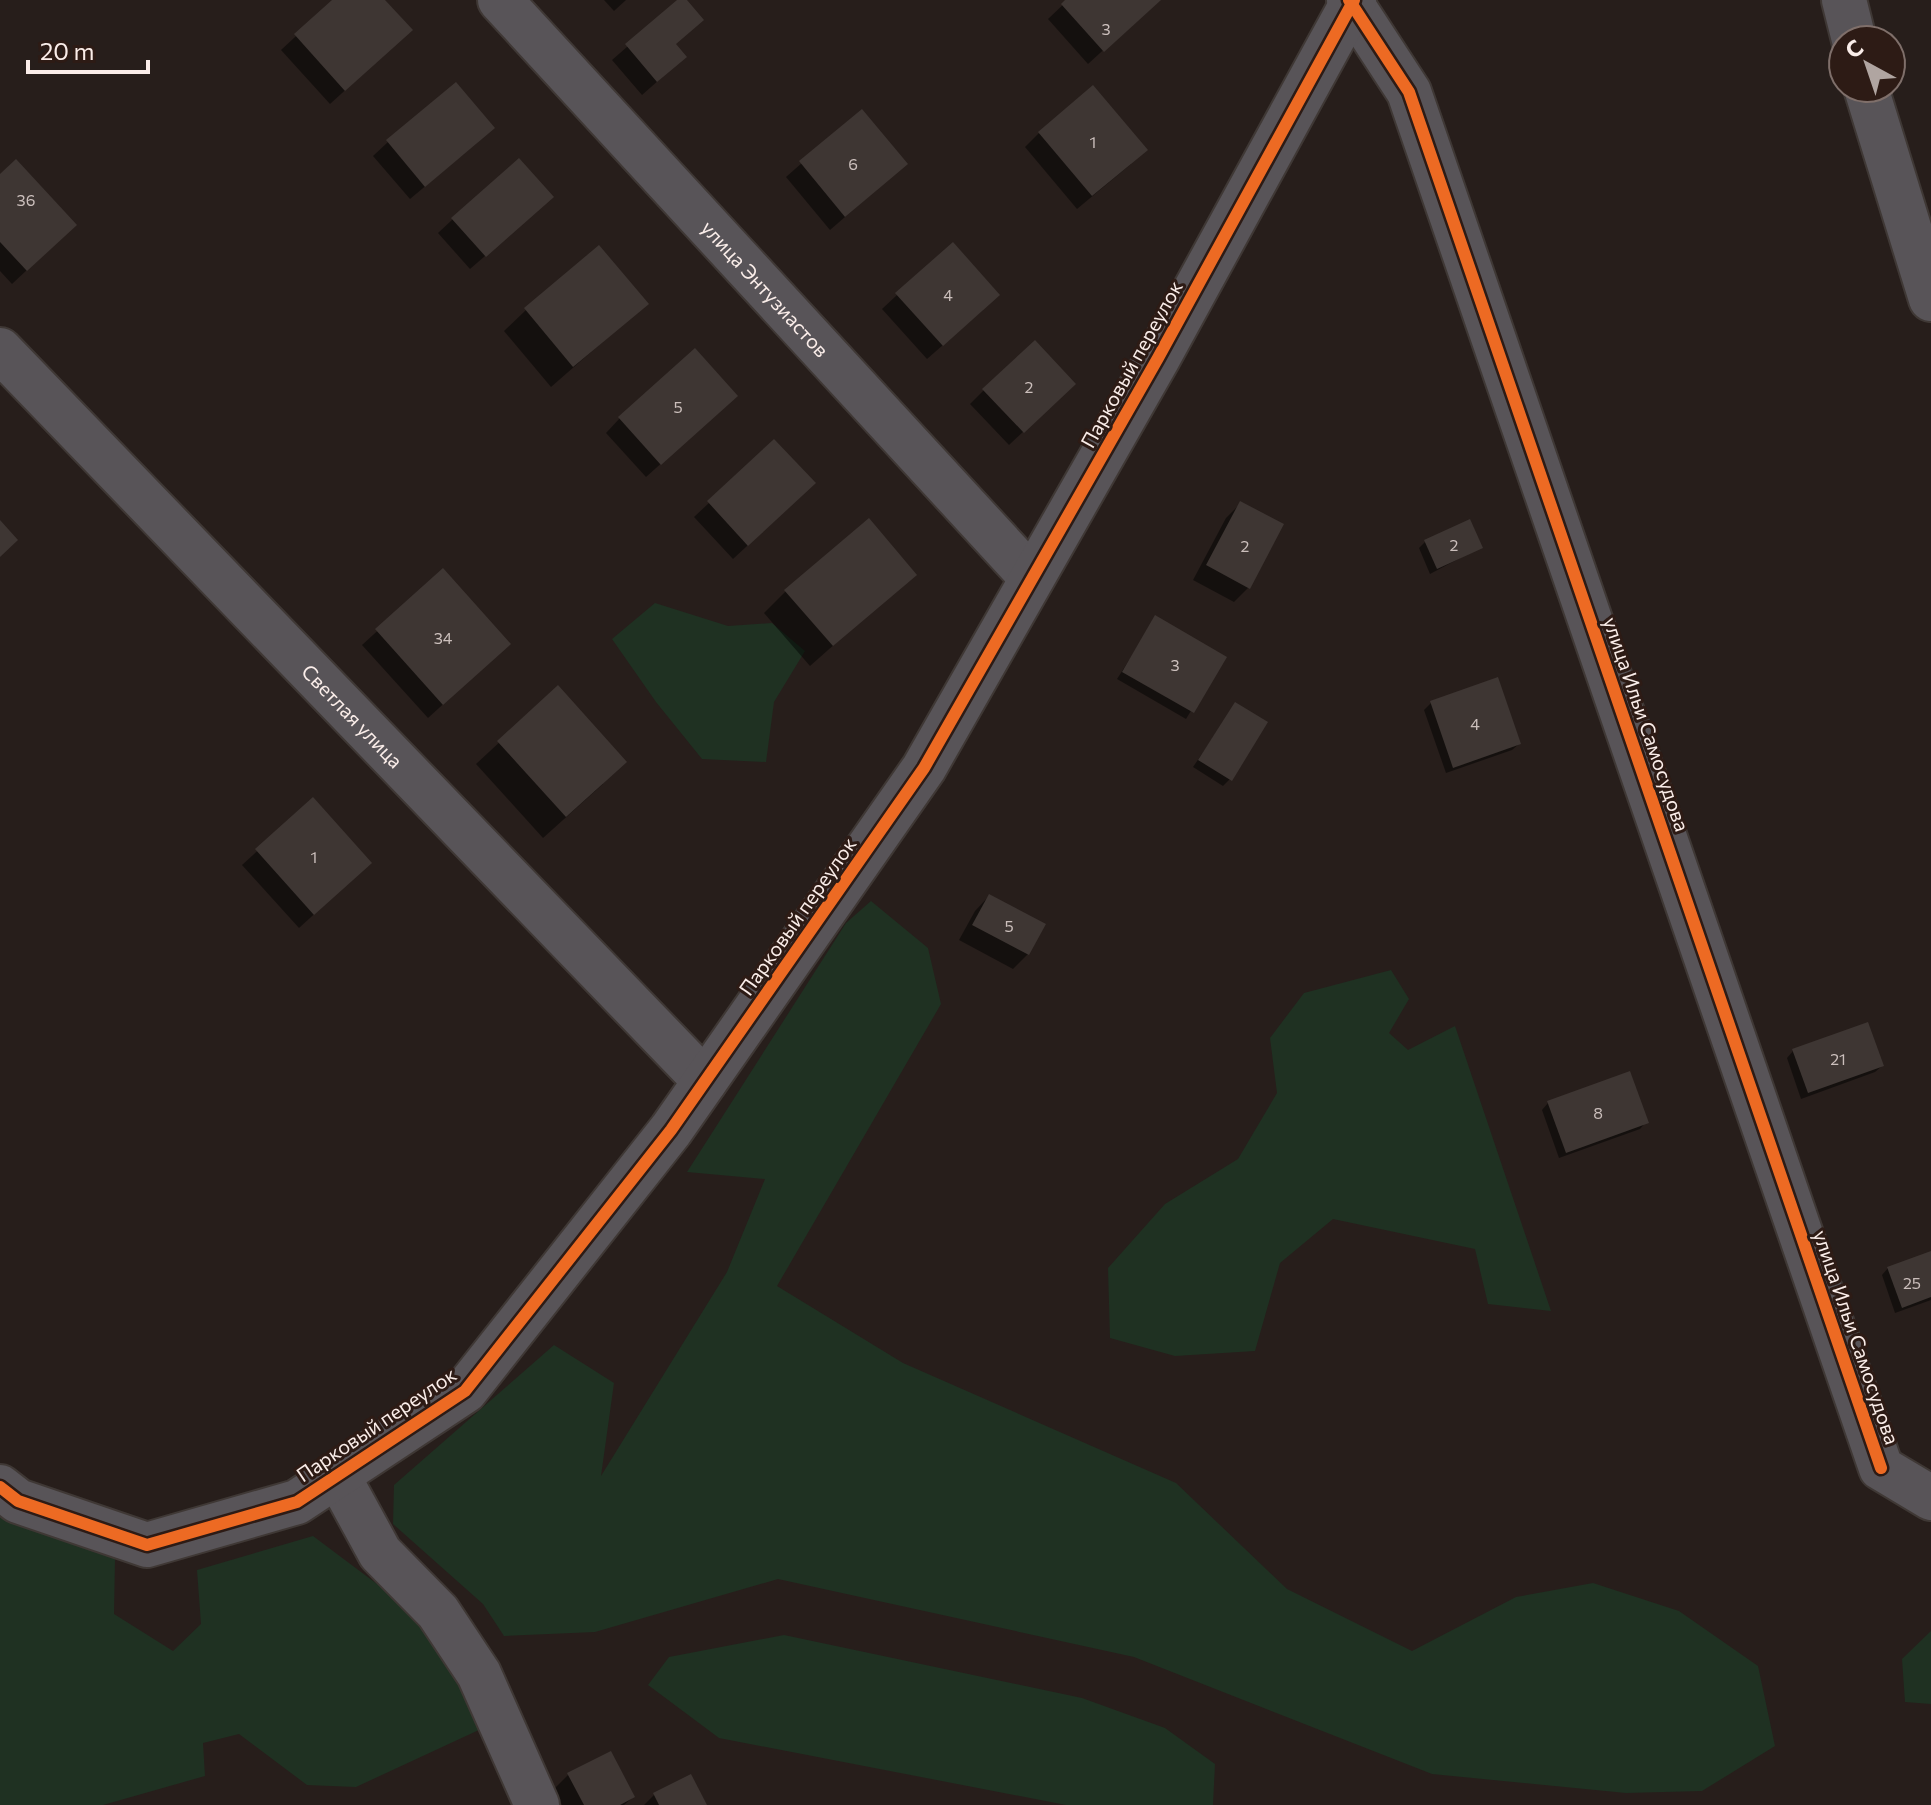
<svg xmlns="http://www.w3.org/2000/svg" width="1931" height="1805" font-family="Commissioner,sans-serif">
<rect width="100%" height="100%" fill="#271e1b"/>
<g fill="#1f3122">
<polygon points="655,603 728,626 772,623 805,651 774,702 766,762 702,759 656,702 612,639"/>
<polygon points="871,901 928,948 941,1004 777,1286 903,1363 1176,1483 1287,1589 1412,1651 1516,1597 1593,1583 1679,1611 1758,1666 1775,1746 1702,1791 1626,1793 1432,1774 1134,1657 778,1579 595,1632 504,1636 483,1604 393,1524 394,1485 554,1345 614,1383 601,1476 727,1272 765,1179 687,1172 846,923"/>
<polygon points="1391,970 1409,999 1389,1033 1408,1050 1455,1026 1551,1311 1488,1304 1475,1249 1333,1219 1280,1263 1255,1351 1175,1356 1110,1338 1108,1268 1165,1204 1238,1159 1277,1093 1270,1038 1304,993"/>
<polygon points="0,1510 115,1558 114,1614 173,1651 201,1624 197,1570 313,1536 425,1620 473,1684 481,1729 356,1787 307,1785 239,1734 203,1743 205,1776 103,1805 0,1805"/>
<polygon points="1931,1631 1931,1704 1905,1702 1902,1659"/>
<polygon points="784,1635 1082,1698 1165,1728 1215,1764 1213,1805 1066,1805 719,1738 648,1685 669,1657"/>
</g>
<g fill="#0007">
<polygon points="335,0 383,0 396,44 330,104 281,50"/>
<polygon points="604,0 626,0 614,11"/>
<polygon points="681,0 684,0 675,45 685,57 642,95 612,60"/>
<polygon points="1068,0 1158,0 1088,64 1048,19"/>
<polygon points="861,111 906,164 830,230 786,177"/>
<polygon points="1039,133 1131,164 1077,209 1025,147"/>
<polygon points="388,142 478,142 410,199 373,156"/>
<polygon points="0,176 60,239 12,284 0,271"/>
<polygon points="537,211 470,269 438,233 453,219"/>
<polygon points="897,295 983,310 927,359 882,309"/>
<polygon points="646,304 551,387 504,331 526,310"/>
<polygon points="984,390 1059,398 1009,445 970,404"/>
<polygon points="721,410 646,477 606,433 620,418"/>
<polygon points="774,442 799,498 733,559 694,517"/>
<polygon points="1240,504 1249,587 1234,602 1193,580 1226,518"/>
<polygon points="1425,542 1481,547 1430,574 1419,548"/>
<polygon points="443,571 494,658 428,718 362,645"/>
<polygon points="914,574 810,666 764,613 786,591"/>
<polygon points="1156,618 1224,657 1186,719 1117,679"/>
<polygon points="558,688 603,784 543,838 476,764"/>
<polygon points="1431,703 1519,744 1512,750 1446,773 1424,710"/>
<polygon points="1236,704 1230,779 1223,786 1193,767"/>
<polygon points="313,800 355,877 299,928 242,865"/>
<polygon points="989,896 1028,954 1013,969 959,940 975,911"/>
<polygon points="1793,1051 1882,1066 1875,1072 1801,1099 1787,1058"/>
<polygon points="1548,1103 1646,1122 1640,1129 1559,1158 1542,1110"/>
<polygon points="1931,1253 1931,1300 1895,1313 1882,1275 1888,1268"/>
<polygon points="568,1775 633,1797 624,1805 562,1805 554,1789"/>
<polygon points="654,1795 705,1805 644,1805"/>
</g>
<g fill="#3e3633">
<polygon points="332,0 385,0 413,30 345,91 294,34"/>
<polygon points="677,0 687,0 704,20 676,44 687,57 657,82 625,44"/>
<polygon points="1065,0 1161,0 1104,52 1061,4"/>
<polygon points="456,82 495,128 425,187 386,140"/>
<polygon points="1093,85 1148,150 1092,196 1038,132"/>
<polygon points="862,109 908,164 845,217 799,161"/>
<polygon points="519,158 554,197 486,257 451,218"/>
<polygon points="16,159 77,225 27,271 0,242 0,174"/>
<polygon points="953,242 1000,295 943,346 895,293"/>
<polygon points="599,245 649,304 573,367 524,308"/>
<polygon points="1035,340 1076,384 1024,433 982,389"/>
<polygon points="695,348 738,396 661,465 618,417"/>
<polygon points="774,439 816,483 748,546 707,501"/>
<polygon points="1240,501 1284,524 1250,589 1206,565"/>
<polygon points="869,518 917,575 833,646 784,590"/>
<polygon points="1470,519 1483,548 1437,569 1424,540"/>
<polygon points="0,520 18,540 0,557"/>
<polygon points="443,568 511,644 443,705 375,629"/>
<polygon points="1155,615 1227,657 1194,713 1122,672"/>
<polygon points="1498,677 1521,744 1453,768 1430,701"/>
<polygon points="558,685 627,762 566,817 497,741"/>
<polygon points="1235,702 1268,722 1232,781 1198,760"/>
<polygon points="313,797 372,863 314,915 255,849"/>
<polygon points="989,894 1046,924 1029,955 972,925"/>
<polygon points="1868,1022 1884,1066 1808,1093 1792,1049"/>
<polygon points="1630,1071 1649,1123 1566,1153 1547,1101"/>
<polygon points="1931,1251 1931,1297 1902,1308 1887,1267"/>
<polygon points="611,1751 635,1797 620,1805 584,1805 567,1773"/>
<polygon points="691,1774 707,1805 659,1805 653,1793"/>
</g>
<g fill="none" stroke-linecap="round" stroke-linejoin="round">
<defs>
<g id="minor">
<path id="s1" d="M500,0l532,578"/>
<polyline points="1349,0 1409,92 1881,1468 1931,1498"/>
<polyline points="1844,0 1854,40"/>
<polyline points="1866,88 1931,299"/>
<path id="s2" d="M0,350l705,731"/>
<polyline points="338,1476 380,1553 438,1612 479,1674 537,1805"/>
<polyline points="0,1487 18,1501 147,1545 297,1502 465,1391 671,1130 924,768 1158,358 1354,0"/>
</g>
</defs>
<use href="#minor" stroke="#3f3835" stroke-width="48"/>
<use href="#minor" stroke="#585458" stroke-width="44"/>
<defs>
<g id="cycleway">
<polyline points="1349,0 1409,92 1881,1468"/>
<polyline points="0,1487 18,1501 147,1545 297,1502 465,1391 671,1130 924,768 1158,358 1354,0"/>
</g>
</defs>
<use href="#cycleway" stroke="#2d1b15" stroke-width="17"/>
<use href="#cycleway" stroke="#ed6a23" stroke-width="12"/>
</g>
<g text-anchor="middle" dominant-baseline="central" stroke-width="6" stroke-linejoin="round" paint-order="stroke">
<g font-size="16" fill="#cbbfbc">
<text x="1106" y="28">3</text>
<text x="1093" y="141">1</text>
<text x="853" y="163">6</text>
<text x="26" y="199">36</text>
<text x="948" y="294">4</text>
<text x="1029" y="386">2</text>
<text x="678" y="406">5</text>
<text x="1454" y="544">2</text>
<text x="1245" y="545">2</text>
<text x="443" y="637">34</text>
<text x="1175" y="664">3</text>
<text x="1475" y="723">4</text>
<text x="314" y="856">1</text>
<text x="1009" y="925">5</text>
<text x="1838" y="1058">21</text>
<text x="1598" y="1112">8</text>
<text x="1912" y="1282">25</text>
</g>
<g font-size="20" fill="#faede9" stroke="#2d1b15">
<text stroke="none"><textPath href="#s1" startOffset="392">улица Энтузиастов</textPath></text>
<text transform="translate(1131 364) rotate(-61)">Парковый переулок</text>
<text stroke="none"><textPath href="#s2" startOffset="508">Светлая улица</textPath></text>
<text transform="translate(1647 724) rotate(71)">улица Ильи Самосудова</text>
<text transform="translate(797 916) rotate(-55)">Парковый переулок</text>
<text transform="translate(1857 1337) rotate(71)">улица Ильи Самосудова</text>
<text transform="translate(376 1424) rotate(-34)">Парковый переулок</text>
</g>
</g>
<g transform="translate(1867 64) rotate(320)"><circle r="38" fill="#2d1b15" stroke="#7f6f6a" stroke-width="2"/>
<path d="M0-6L14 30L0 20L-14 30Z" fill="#b0a5a1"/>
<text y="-12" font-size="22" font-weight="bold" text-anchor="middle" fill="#faede9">С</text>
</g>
<path d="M28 60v12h120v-12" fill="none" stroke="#faede9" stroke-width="4"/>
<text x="40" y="60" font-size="24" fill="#faede9" stroke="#2d1b15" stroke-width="6" paint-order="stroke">20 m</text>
</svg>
